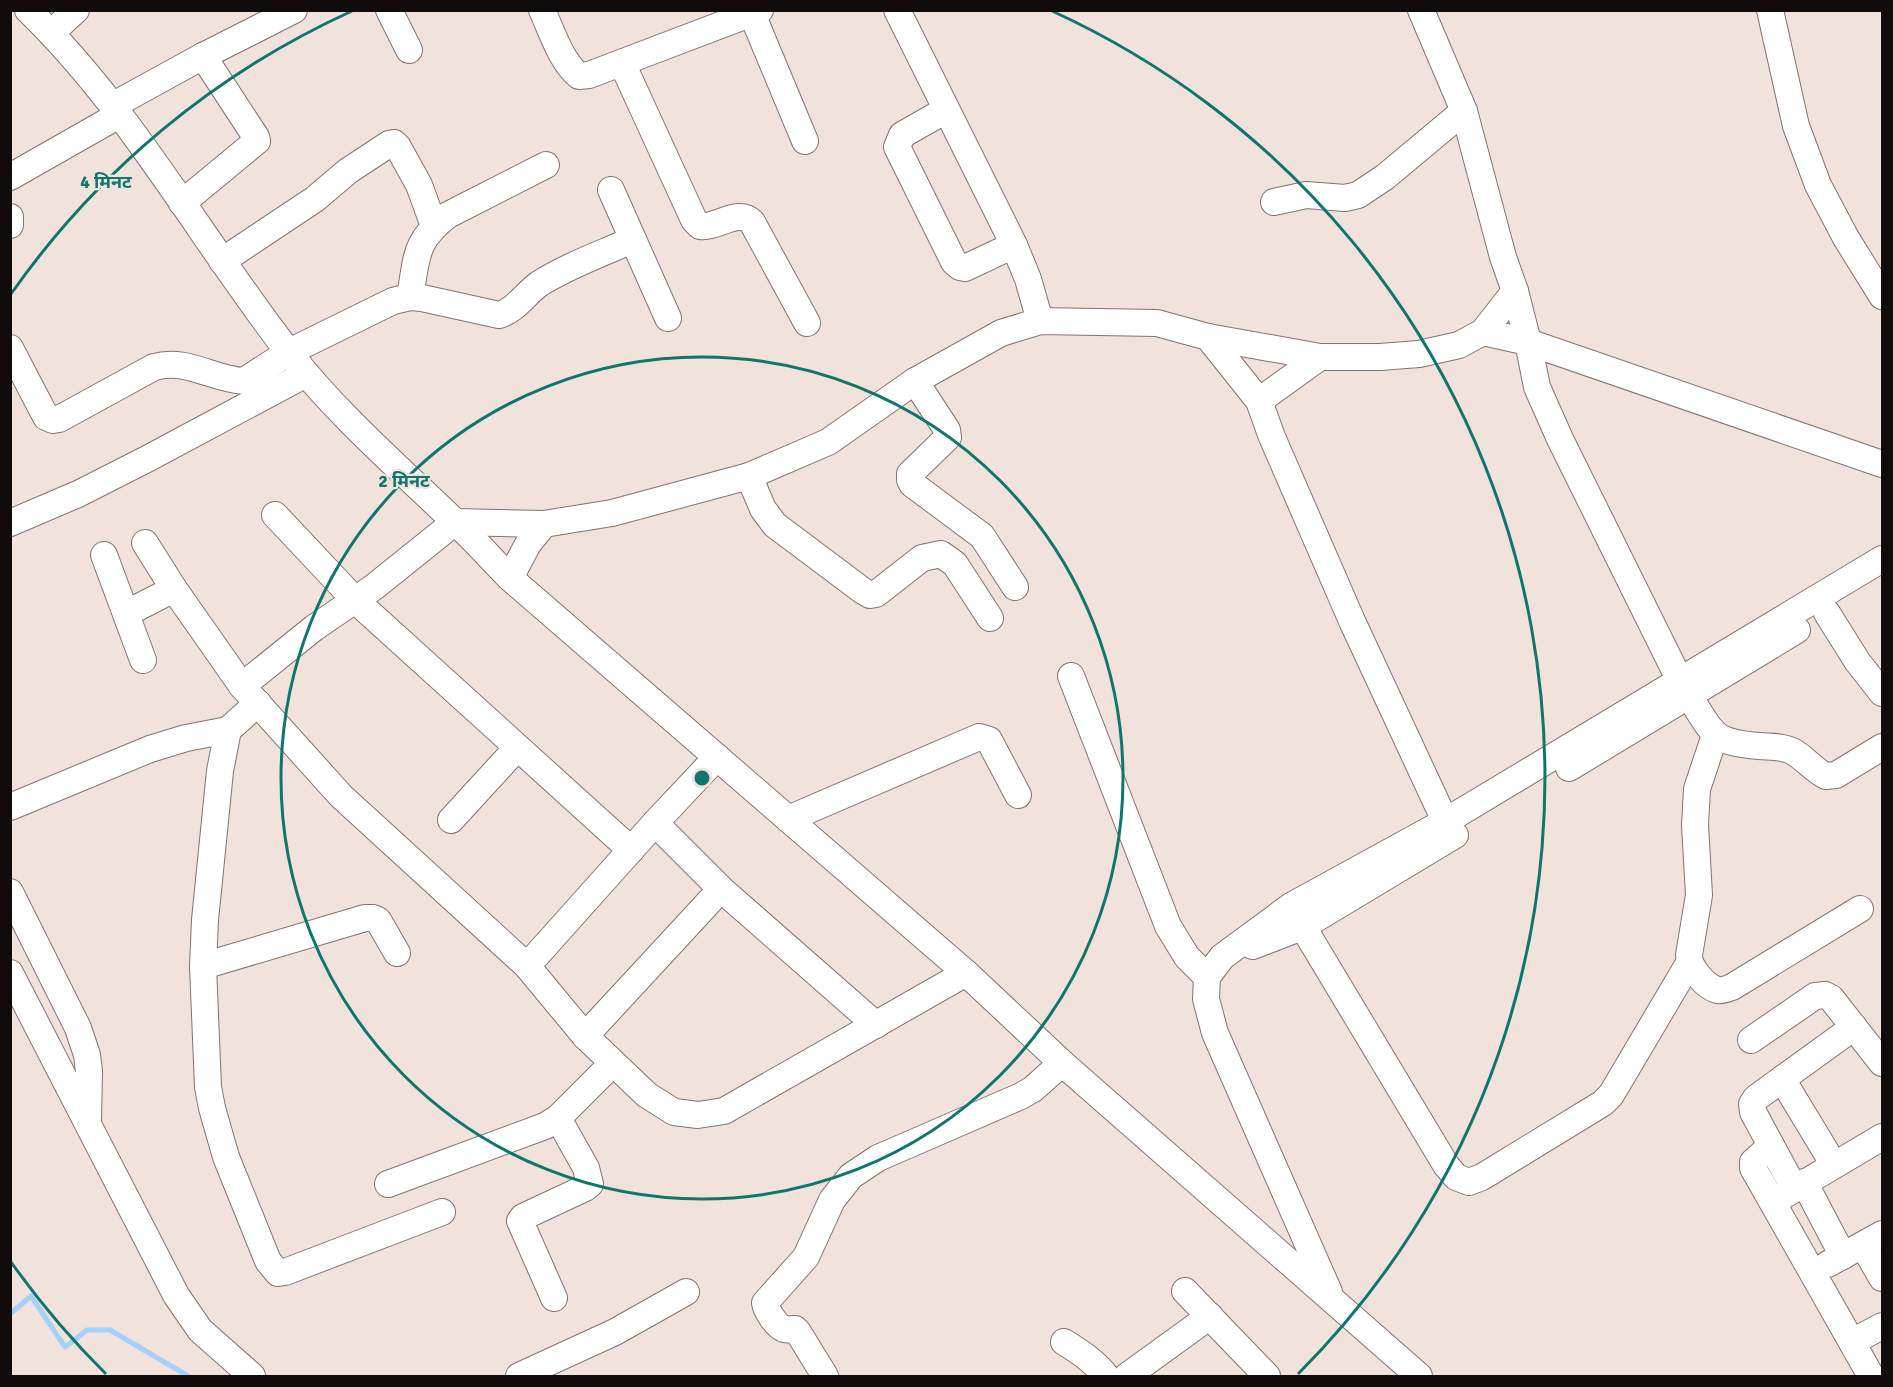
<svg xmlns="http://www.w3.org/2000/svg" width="1893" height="1387" font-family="Signika,'Noto Sans Devanagari',sans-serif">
<rect width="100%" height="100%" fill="#f1e2dc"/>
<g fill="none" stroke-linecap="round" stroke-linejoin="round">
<polyline stroke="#a4d0fb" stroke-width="5" points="10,1314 31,1296 65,1347 87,1330 110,1330 188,1376"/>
<defs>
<g id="minor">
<path d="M28,10c104,101 174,231 262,344 48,61 107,112 163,166 20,18 38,39 57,58l456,395 96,90 357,313"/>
<polyline points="389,10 409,50"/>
<path d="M542,10c10,22 19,51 37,66l10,-1 171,-65"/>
<polyline points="897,10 1014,245 1028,279 1040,321"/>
<polyline points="1421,10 1464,111 1503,257 1515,291 1528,342 1537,387 1560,439 1687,695"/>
<polyline points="1770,10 1796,126 1818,185 1846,238 1882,296"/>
<polyline points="752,14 805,141"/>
<polyline points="51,33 76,10"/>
<path d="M622,63l72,157 6,6c18,2 38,-18 52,-4l55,101"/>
<polyline points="112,106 203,56 294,10"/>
<polyline points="946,110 902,135 897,147 954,262 960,267 965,268 1014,245"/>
<polyline points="10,177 119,115"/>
<polyline points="611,190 668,318"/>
<polyline points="1274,202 1306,195 1345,198 1358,195 1385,177 1464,111"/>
<polyline points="182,203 257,141 256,137 203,56"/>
<polyline points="10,217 10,225"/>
<polyline points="222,261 315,199 348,171 389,144 394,143 398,147 419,185 434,226"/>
<path d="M410,297c7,-40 4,-56 38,-82l98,-50"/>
<polyline points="1483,332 1515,291"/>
<polyline points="1208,337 1259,401 1272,437 1352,621 1452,836"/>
<path d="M10,348l36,69 7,3 6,-1 95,-52c33,-9 58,12 90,14l45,-29 104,-51 17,-4 12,1 77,17c17,-5 26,-21 40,-31 28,-18 62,-30 93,-44"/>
<polyline points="915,381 947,430 948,437 910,474 910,480 912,484 982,536 1015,587"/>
<polyline points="1259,401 1320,357"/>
<polyline points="749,476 763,509 775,525 863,591 870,595 876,594 922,558 941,554 955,564 990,618"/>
<polyline points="275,515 355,600 631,850"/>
<polyline points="10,523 78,494 147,459 306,374"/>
<polyline points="145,543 174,589 242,686"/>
<polyline points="104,555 143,660"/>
<polyline points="510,578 528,544 544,524"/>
<polyline points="127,613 174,589"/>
<polyline points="1827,613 1857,661 1882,693"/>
<polyline points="1071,676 1168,926 1187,957 1207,977"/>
<path d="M1689,696c25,38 22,46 70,50 11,1 23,0 33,5 12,6 21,19 34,25l10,-1 46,-28"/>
<polyline points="258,703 228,730 220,771 205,920 203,966 208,1087 212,1108 226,1157 268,1261 278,1273 285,1272 442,1212"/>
<path d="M1715,735l-18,54 -2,36 4,70 -10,60c0,13 16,31 28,35 5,1 10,-1 15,-3l128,-78"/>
<polyline points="1569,768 1797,630"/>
<polyline points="10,807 150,749 186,738 228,730"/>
<polyline points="788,819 979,737 989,740 1018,795"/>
<polyline points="451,820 517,748"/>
<polyline points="655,823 721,889 876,1025"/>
<polyline points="10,892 78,1028 87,1055 89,1071 88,1119"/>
<polyline points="1294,912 1446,1165 1456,1177 1469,1182 1482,1177 1603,1103 1611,1095 1689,963"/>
<polyline points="1253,946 1302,927 1455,835"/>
<polyline points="203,966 365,918 373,918 378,920 397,953"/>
<polyline points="527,966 655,823 717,757"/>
<polyline points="10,973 176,1295 200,1330 252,1376"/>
<polyline points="966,973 724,1111 698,1115 674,1112 647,1095 585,1036 527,966 341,796 242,686 314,628 374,587 455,522 544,524 612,513 749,476 828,442 915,381 1001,333 1040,321 1157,323 1208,337 1320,357 1380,357 1419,354 1459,345 1483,332 1528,342 1882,464"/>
<polyline points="585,1036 721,889"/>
<polyline points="1751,1040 1815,996 1825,995 1831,998 1882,1063"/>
<polyline points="1782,1079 1834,1165"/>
<polyline points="1771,1146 1753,1162 1753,1168 1871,1376"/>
<polyline points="1804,1182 1843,1256"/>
<polyline points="388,1184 545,1126 558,1118 613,1063"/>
<polyline points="1794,1188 1753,1112 1752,1104 1756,1098 1854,1027"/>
<polyline points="1781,1197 1882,1137"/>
<polyline points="1863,1245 1882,1278"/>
<polyline points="1828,1264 1882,1234"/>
<polyline points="1185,1291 1267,1376"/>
<polyline points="1329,1292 1215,1033 1206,999 1207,977 1222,957 1291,906 1446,821 1882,559"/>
<polyline points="554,1298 520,1221 523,1217 585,1188 590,1184 586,1168 558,1118"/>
<path d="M1064,1342c16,10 30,19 42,34"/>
<polyline points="1852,1342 1882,1326"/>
<polyline points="519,1376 615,1332 686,1292"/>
<path d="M825,1376l-27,-44 -3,-3c-4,0 -8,1 -11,0 -8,-3 -18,-19 -19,-26l41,-46 26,-57 19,-24 27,-18 143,-62 12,-7 29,-26"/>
<polyline points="1127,1376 1210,1316"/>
</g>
</defs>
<use href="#minor" stroke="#82746f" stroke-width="28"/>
<use href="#minor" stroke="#fff" stroke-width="26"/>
</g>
<g fill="none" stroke="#0f766e" stroke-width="3">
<circle cx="702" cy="778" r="421"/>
<path d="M106 1374A843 843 0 0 1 11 1262M11 294A843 843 0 0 1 352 11M1052 11A843 843 0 0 1 1298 1374"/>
</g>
<circle cx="702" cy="778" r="9" fill="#0f766e" stroke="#f1e2dc" stroke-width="3"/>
<g font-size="18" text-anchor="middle" font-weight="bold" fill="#0f766e" stroke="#f1e2dc" stroke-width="4.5" stroke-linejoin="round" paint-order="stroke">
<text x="106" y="188">4 मिनट</text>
<text x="404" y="487">2 मिनट</text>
</g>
<rect width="1893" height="1387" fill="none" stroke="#110c0b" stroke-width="24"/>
</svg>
